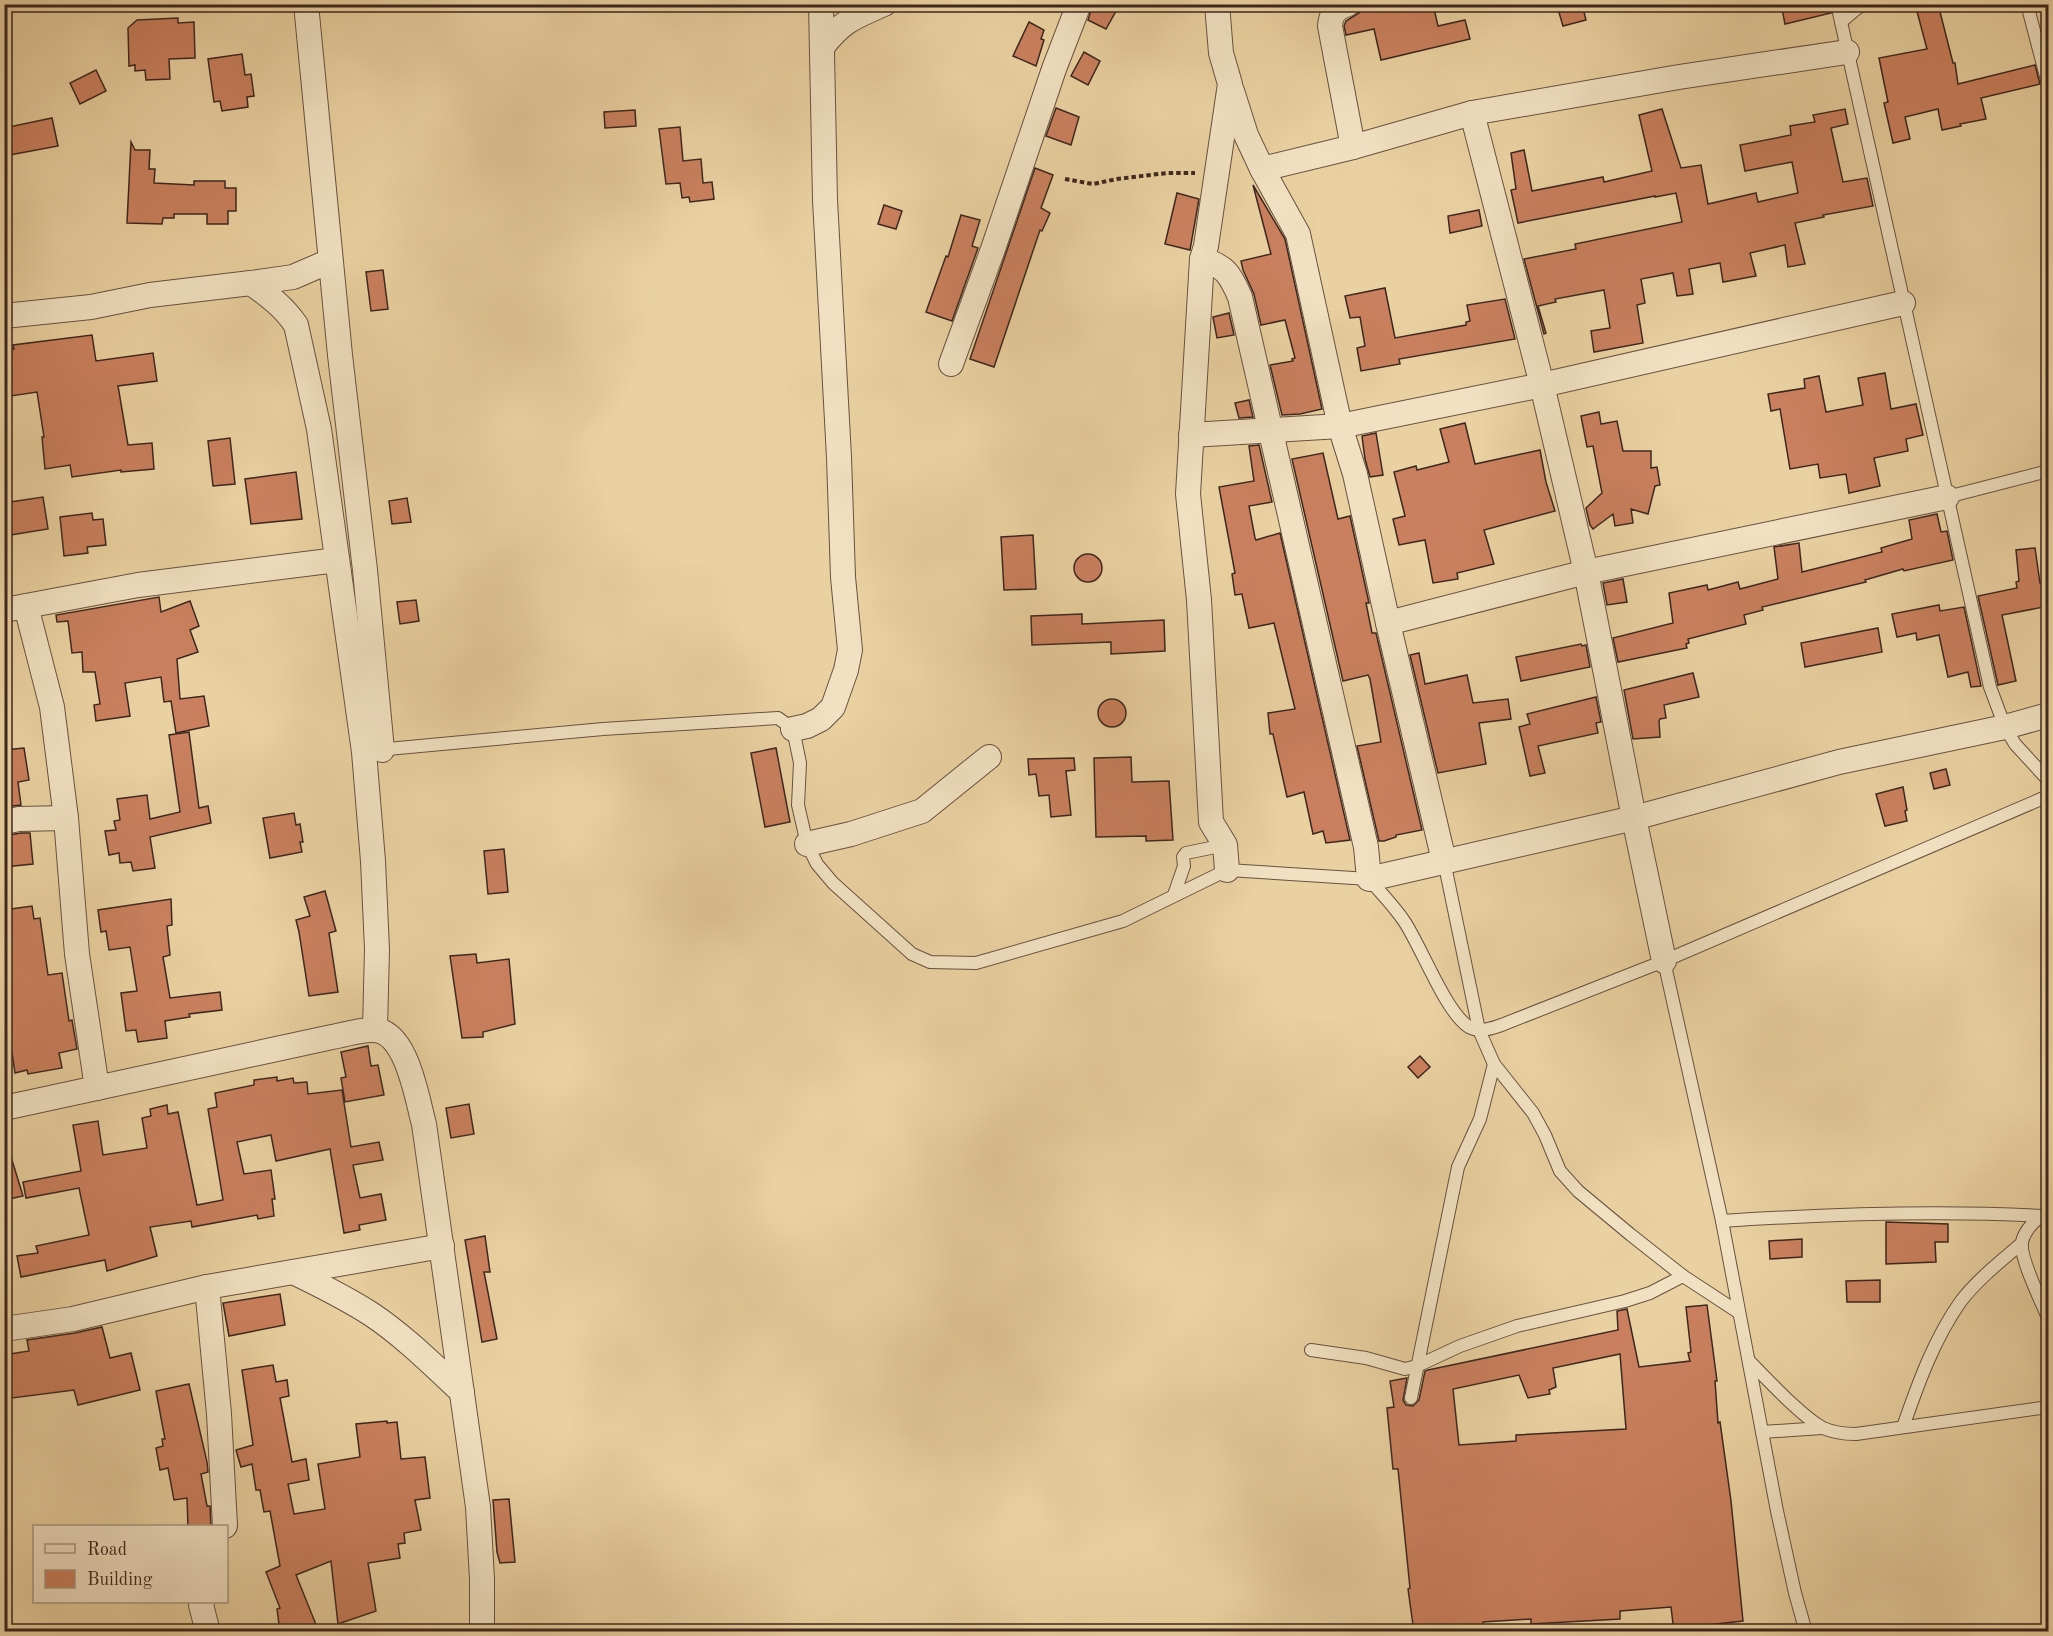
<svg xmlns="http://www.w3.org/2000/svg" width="2053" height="1636" font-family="'Old Standard TT',serif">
<rect width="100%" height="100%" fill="#ead1a1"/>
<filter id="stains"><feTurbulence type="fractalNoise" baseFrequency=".00333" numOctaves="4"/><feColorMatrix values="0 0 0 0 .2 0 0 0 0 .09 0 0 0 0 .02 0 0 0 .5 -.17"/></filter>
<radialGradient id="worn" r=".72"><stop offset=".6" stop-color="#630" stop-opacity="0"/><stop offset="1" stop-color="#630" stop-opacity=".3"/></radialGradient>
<g fill="#ca805e" stroke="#3c271f" stroke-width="1.5" fill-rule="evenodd">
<polygon points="1093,4 1103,4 1116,11 1106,29 1088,20"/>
<polygon points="1373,4 1433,4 1438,26 1465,20 1470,39 1381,60 1374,29 1346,35 1344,26 1346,21 1359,13 1362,7"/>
<polygon points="1577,4 1582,4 1586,20 1563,26 1558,9"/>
<polygon points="1781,4 1829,4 1831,13 1785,24"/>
<polygon points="1915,4 1938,4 1953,63 1955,63 1958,84 2035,65 2040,84 1981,98 1986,119 1960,124 1961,126 1942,130 1938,109 1905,117 1910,139 1893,143 1884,103 1888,102 1879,58 1927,49"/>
<polygon points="178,18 178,23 194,22 195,58 169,59 170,79 146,80 145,70 135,71 135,65 129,66 128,28 137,20"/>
<polygon points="1029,22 1044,30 1041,39 1044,40 1036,66 1013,56"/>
<polygon points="1084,52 1100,61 1088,85 1071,76"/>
<polygon points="242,54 245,75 251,74 254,96 247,97 248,107 222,111 220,101 214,102 208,59"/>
<polygon points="96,70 106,91 80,104 70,83"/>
<polygon points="1056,108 1079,117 1071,145 1046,136"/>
<polygon points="1662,109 1681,168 1701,165 1708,204 1756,193 1758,202 1798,193 1792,162 1745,171 1740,145 1791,135 1790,126 1815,122 1813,115 1845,109 1848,124 1831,128 1843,182 1867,178 1873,206 1823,215 1824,217 1795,223 1805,264 1788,267 1785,245 1750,253 1756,276 1723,282 1720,263 1689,269 1693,294 1677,296 1673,273 1641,279 1645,303 1637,305 1643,343 1594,352 1591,331 1610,328 1604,290 1555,299 1556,302 1538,306 1546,333 1544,334 1524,259 1576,249 1575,244 1682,222 1676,193 1655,197 1655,196 1518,223 1511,190 1516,189 1511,153 1524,150 1532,191 1603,177 1604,182 1652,171 1639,115"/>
<polygon points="635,110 636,126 605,128 604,112"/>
<polygon points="52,118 58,146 4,156 4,128"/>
<polygon points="680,127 683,161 701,159 703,183 712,182 714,199 690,202 689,197 682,198 680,183 666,184 659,129"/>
<polygon points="131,142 135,150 150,150 149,169 155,169 154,183 194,185 194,181 225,181 225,188 236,188 236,211 228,211 228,224 207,224 207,214 174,214 174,218 163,218 162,224 127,223"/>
<polygon points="1035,168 1053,175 1041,208 1050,213 1042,231 1040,230 994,367 970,359"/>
<polygon points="1253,185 1285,239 1322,409 1300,414 1282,415 1270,365 1293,361 1292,359 1295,358 1285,320 1261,325 1254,294 1243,270 1241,261 1271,254"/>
<polygon points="1177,193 1199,199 1190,250 1165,244"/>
<polygon points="884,205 902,211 896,229 878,224"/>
<polygon points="1479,210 1482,226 1450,233 1448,216"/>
<polygon points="961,215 980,220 972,246 978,248 952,321 926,312 946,256 948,257"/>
<polygon points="383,270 388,309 371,311 366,272"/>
<polygon points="1385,288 1395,338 1466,325 1466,322 1470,321 1467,305 1505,299 1515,339 1399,359 1400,364 1361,371 1357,348 1365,346 1360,317 1350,318 1345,296"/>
<polygon points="1229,313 1234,335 1217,338 1213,317"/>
<polygon points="92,335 96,361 153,353 157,381 118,386 128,445 152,443 154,469 121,472 121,470 72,477 70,465 45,469 42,437 44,437 37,392 4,397 4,350 14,349 13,345"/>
<polygon points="1885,373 1891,409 1916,404 1923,435 1906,439 1908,451 1874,458 1880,486 1849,493 1846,474 1820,478 1818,464 1790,469 1780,409 1771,411 1768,394 1805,388 1804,379 1819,376 1826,412 1863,405 1858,378"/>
<polygon points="1249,400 1253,417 1239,418 1235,403"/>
<polygon points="1599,412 1601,424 1617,421 1623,451 1651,451 1651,468 1657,467 1660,485 1655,486 1648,514 1631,509 1633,523 1615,526 1613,514 1593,529 1590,525 1586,508 1602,493 1593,446 1587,447 1581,416"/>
<polygon points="1465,423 1475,464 1540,450 1546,482 1555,511 1484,530 1494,564 1457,573 1458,579 1433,583 1425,540 1399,545 1393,519 1405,516 1394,472 1416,466 1417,470 1449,462 1440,429"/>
<polygon points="1376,433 1383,475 1370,477 1365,459 1362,436"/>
<polygon points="230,438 235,484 213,486 208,441"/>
<polygon points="1259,445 1272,502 1249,506 1255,538 1256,540 1280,533 1350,840 1326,843 1323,831 1313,834 1304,792 1287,797 1273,734 1270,734 1268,713 1295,709 1274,623 1249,628 1242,594 1235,595 1232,574 1235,573 1219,487 1254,481 1249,446"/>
<polygon points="1323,453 1338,519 1350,516 1369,603 1366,603 1372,633 1376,633 1422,830 1396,835 1396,837 1384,841 1379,841 1357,746 1381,742 1370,679 1368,675 1343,681 1292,459"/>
<polygon points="296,472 302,519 251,524 245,479"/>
<polygon points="43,497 48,529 4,536 4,503"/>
<polygon points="407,498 411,522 392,524 389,501"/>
<polygon points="92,513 93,520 103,519 106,545 87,547 88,553 64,556 60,517"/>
<polygon points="1937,514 1941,532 1947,531 1953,560 1904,571 1903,569 1865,580 1866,582 1762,607 1763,610 1744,615 1746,624 1688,639 1689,643 1686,644 1687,648 1618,662 1613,638 1673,623 1669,593 1707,585 1708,590 1738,582 1740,589 1778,579 1774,547 1793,544 1799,543 1802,572 1882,552 1881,548 1912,539 1909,520"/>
<polygon points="1033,535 1036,589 1004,590 1001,537"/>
<polygon points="2035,548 2040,583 2049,582 2049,606 2002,615 2016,681 1998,685 1978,596 2017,588 2016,582 2019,581 2016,550"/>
<circle cx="1088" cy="568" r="14"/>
<polygon points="1623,579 1627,602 1607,605 1603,583"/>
<polygon points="159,597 161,612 190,601 199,626 190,630 198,652 177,659 180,699 204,696 209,726 176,733 171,701 164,702 161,677 125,683 130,716 96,721 94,705 100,704 95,672 83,672 82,652 72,653 68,621 57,622 56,615"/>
<polygon points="416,600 419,621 400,624 397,602"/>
<polygon points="1939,605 1940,611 1964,607 1981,686 1971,687 1968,672 1948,677 1939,635 1917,640 1916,633 1897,637 1892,614"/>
<polygon points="1082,614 1082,624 1164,620 1165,651 1111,654 1111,642 1032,645 1031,616"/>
<polygon points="1878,628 1882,652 1805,667 1801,643"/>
<polygon points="1581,644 1582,646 1586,645 1590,667 1521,681 1516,657"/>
<polygon points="1419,653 1425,684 1467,675 1473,703 1508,699 1511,719 1479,723 1486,764 1438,773 1410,655"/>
<polygon points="1693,673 1699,697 1664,705 1666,718 1660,719 1659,721 1660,737 1633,739 1624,690"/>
<polygon points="1596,697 1601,722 1596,723 1598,733 1538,746 1545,773 1530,776 1519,727 1530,724 1527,714"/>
<circle cx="1112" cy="713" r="14"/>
<polygon points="189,732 199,808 208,806 211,823 150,837 155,868 133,871 131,862 120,863 119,853 109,855 105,831 116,830 114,821 120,820 117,799 147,795 150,819 180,812 169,735"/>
<polygon points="24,748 29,780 18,782 21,805 4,807 4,750"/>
<polygon points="776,748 790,822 765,827 751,753"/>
<polygon points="1131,757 1132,782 1169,781 1173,840 1146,841 1146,836 1096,837 1094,758"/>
<polygon points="1074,758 1075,770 1066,771 1071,815 1051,817 1049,795 1039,796 1036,774 1029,775 1028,759"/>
<polygon points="1946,769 1950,785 1934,789 1930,773"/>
<polygon points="1903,787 1907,810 1905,811 1907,821 1885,826 1876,794"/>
<polygon points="294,813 296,825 300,824 303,842 300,842 302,852 270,858 263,818"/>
<polygon points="21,833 30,833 33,864 4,867 4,836"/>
<polygon points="504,849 508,892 488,894 484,851"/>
<polygon points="325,891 336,931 329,933 338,992 309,996 299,932 296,920 310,916 304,897"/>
<polygon points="171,899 172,925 167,926 170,955 163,957 170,998 220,992 222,1010 189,1014 190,1017 165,1021 167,1038 138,1042 136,1030 126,1031 121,993 137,991 130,947 109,950 106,931 101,932 98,910"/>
<polygon points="32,906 34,919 40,918 48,975 62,973 69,1021 72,1020 77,1049 59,1053 62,1068 28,1074 27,1070 15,1073 8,1025 4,1026 4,910"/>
<polygon points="476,954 477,963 509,959 515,1024 483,1032 483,1037 462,1038 450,956"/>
<polygon points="368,1046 371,1066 378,1065 384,1095 345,1102 341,1078 346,1077 341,1052"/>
<polygon points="1420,1056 1430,1067 1418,1078 1408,1067"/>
<polygon points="277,1077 277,1081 293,1078 294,1083 307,1082 308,1094 342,1090 351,1147 379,1142 383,1160 353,1165 360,1198 381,1194 386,1220 359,1225 360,1230 344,1233 330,1149 276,1161 271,1135 237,1142 244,1174 271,1170 275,1199 272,1199 274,1216 258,1219 257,1215 192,1227 191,1221 150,1227 157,1256 107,1271 105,1260 21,1277 17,1256 38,1253 36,1246 89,1235 79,1188 26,1198 23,1182 81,1171 73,1125 98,1121 103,1155 147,1148 142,1118 151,1116 150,1109 167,1105 168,1114 178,1112 197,1205 223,1200 208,1109 217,1107 215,1093 254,1085 254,1080"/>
<polygon points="469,1104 474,1134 451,1138 446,1108"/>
<polygon points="4,1147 8,1147 23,1196 4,1200"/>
<polygon points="1886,1222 1948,1224 1948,1242 1935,1242 1936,1262 1886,1264"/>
<polygon points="485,1236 490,1272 484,1272 497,1339 482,1342 465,1240"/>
<polygon points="1802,1239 1802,1257 1770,1259 1769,1241"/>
<polygon points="1880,1280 1880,1302 1847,1302 1846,1281"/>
<polygon points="280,1294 285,1325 229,1336 223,1303"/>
<path d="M1707,1305l10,76h-2l3,42 2,-1 11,79 12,120 -44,5 1,6h-26l-3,-25 -51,4v8l-89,5v-5l-48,3v3l-22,3 -27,4h-20l-6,-43 2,-1 -12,-119h-5l-6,-61 7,-1 -4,-26 17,-3 -4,22 3,5 7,1 6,-6 6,-29 3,-1 190,-40 -1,-19 10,-2 12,58 51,-6 -2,-8 3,-1 -5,-45zM1620,1354l6,75 -110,6v6l-57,4 -6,-56 66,-14 9,23 22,-4 -1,-4 7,-3 -3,-19z"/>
<polygon points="102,1327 110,1358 131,1353 140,1390 78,1405 74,1390 4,1399 4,1355 29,1351 27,1340 75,1333"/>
<polygon points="273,1365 276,1382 287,1380 289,1396 280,1398 292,1462 306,1459 309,1480 288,1484 294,1514 325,1509 318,1464 360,1457 356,1424 387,1421 387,1423 397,1422 401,1459 425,1457 430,1498 415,1500 421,1530 404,1533 405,1543 398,1544 400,1558 368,1563 376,1611 338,1624 331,1561 296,1575 319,1632 280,1632 277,1609 280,1608 266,1572 280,1566 270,1511 264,1512 260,1490 256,1490 252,1464 241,1467 236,1450 253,1445 242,1370"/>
<polygon points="189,1384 207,1462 208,1472 201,1474 207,1506 210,1506 211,1527 188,1527 187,1498 174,1500 168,1468 160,1470 156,1448 163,1446 162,1439 165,1439 156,1391"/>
<polygon points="509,1499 515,1562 500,1563 497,1552 493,1500"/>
</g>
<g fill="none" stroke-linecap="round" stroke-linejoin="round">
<defs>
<g id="lane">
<polyline points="1837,4 1990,687 2005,727 2015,744 2048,780"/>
<polyline points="2027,4 2048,84"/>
<polyline points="1841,22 1855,10 1864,4"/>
<polyline points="1947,497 2048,471"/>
<path d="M377,750l226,-21 175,-11 15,11 7,34 -2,42 9,39 10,20 16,19 79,71 18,8 46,1 147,-42 104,-51 142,9c12,14 25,27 35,42 17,25 42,92 65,106 11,6 24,1 35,-3l160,-63 384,-165"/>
<polyline points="1444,861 1479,1030 1494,1064 1533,1113 1545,1135 1560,1171 1578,1191 1631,1235 1683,1276 1738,1312"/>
<polyline points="1174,895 1184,866 1183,857 1186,853 1225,845"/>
<polyline points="1664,961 1722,1221 1777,1511 1795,1593 1806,1632"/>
<path d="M2046,1214c-10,4 -22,17 -24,28 -3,15 20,61 26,76"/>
<path d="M1722,1221c107,-7 213,-11 320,-5"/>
<polyline points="1311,1350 1366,1358 1405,1369 1417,1366 1460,1346 1517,1326 1625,1301 1650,1293 1683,1276"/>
<path d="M1749,1361c18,18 53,56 74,67 11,5 21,6 33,6l192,-27"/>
<polyline points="1411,1398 1458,1167 1480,1119 1494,1064"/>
<path d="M1903,1427c15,-43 31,-88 58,-126 17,-22 40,-40 61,-58"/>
<polyline points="1762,1432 1822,1428"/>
<polyline points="2042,1632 2048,1631"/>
</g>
<g id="street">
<polyline points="306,4 340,355 365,570 382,750"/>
<polyline points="1217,4 1221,53 1230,84 1206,246 1202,259 1188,494 1199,600 1211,822 1225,845 1227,870"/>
<path d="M1348,4c-12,4 -17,9 -18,22l23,121"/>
<path d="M823,46c20,-26 32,-29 61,-42"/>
<polyline points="1232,91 1246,135 1262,169 1298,234 1340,426 1355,474 1388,623 1444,861"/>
<polyline points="1472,113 1542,385 1586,572 1634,818 1664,961"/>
<polyline points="1262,169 1353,147 1472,113 1679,77 1847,52"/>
<path d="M1202,259c24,8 28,15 38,38l126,550 3,32 265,-61 205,-56 166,-35 43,-12"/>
<polyline points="251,283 293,277 330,261"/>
<path d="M4,316l87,-9 59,-12 101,-12c18,13 33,24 45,42l23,104 45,323 9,109 4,88 -2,80"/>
<polyline points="951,364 993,249 1054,69 1079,4"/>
<polyline points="1191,435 1340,426 1542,385 1903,303"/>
<polyline points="4,610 26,606"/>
<polyline points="1388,623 1586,572 1947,497"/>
<polyline points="793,729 807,726 821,719 833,707 846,670 850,650 843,577 839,457 825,200 821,4"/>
<polyline points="4,822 19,819 66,818"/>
<polyline points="807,844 851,834 922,811 989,757"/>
<polyline points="97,1088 77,954 66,818 52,707 26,606 138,585 337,560"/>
<path d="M4,1108l328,-71c13,-2 29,-8 42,-7 33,1 43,69 50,94l54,383 4,72v53"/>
<path d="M293,1272c27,13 53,26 78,42 33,22 62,51 91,78"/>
<polyline points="207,1287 219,1414 225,1526"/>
<polyline points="4,1329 73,1319 207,1287 442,1246"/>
<polyline points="202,1602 201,1605 208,1632"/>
</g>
</defs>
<use href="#lane" stroke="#685240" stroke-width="14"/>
<use href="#street" stroke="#685240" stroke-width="26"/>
<polyline stroke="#3c271f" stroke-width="4" stroke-dasharray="4.5 3" stroke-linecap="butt" points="1065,179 1093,184 1117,179 1167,173 1195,173"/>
<use href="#lane" stroke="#f1e1c2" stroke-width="12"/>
<use href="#street" stroke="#f1e1c2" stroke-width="24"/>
</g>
<rect width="2053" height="1636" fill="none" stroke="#ead1a1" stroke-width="24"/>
<rect x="6" y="6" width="2041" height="1624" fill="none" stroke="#3c271f" stroke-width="3"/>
<rect x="12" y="12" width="2029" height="1612" fill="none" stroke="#3c271f" stroke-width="1.5"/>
<rect x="33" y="1525" width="195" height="78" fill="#f1e1c2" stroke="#a99781" stroke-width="1.5"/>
<rect x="45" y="1544" width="30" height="9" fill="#f1e1c2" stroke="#a99781" stroke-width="1.5"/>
<text x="87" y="1555" font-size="18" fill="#3c271f">Road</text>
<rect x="45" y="1570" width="30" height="18" fill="#ca805e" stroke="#a99781" stroke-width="1.5"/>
<text x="87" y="1585" font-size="18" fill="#3c271f">Building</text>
<rect width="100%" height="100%" filter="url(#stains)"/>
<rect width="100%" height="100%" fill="url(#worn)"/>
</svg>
